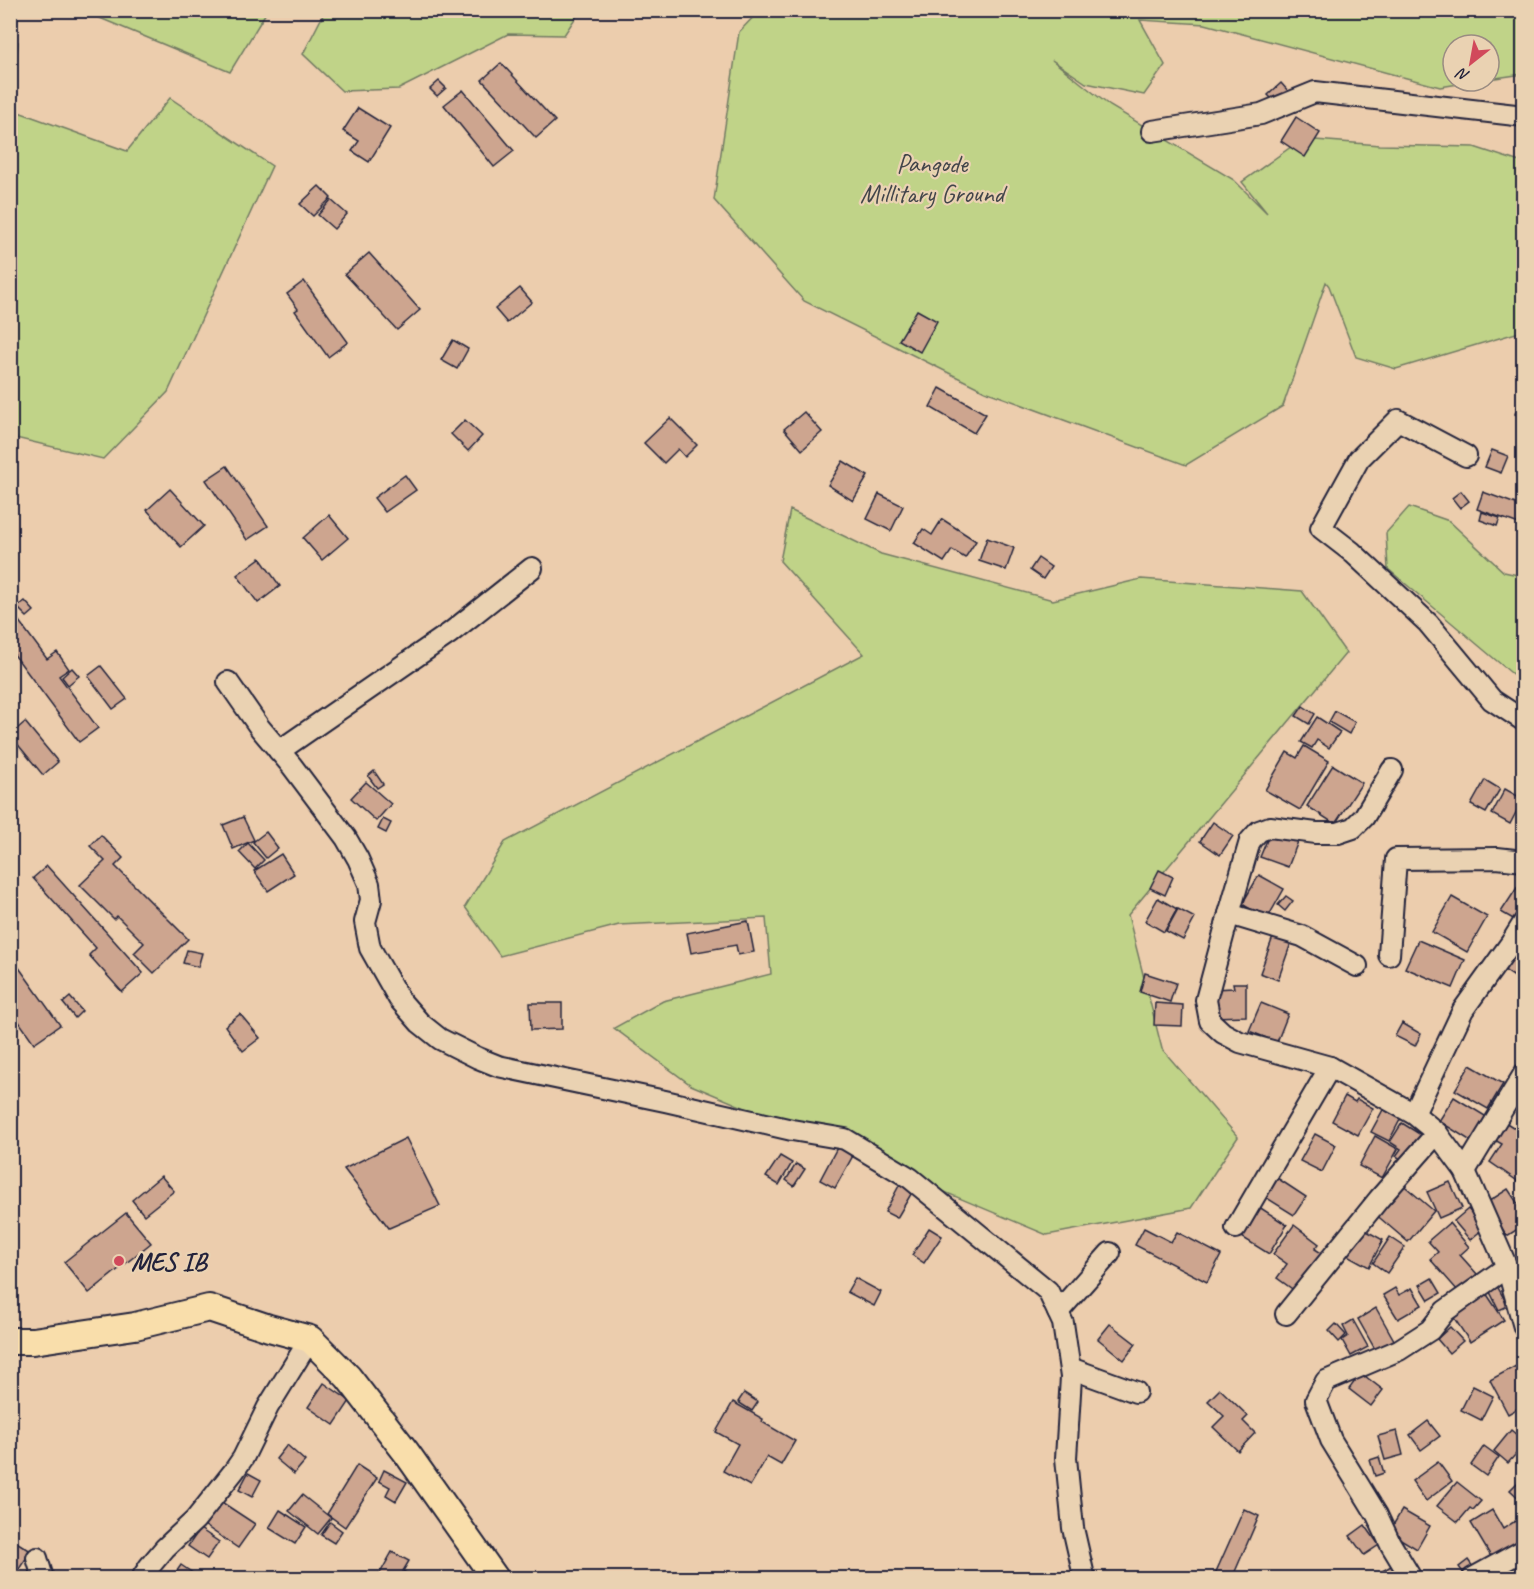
<svg xmlns="http://www.w3.org/2000/svg" width="1534" height="1589" font-family="Caveat,sans-serif">
<rect width="100%" height="100%" fill="#eccdad"/>
<filter id="ink" filterUnits="userSpaceOnUse"><feTurbulence type="fractalNoise" baseFrequency=".0167" numOctaves="2"/><feDisplacementMap in="SourceGraphic" scale="12" xChannelSelector="R" yChannelSelector="G"/><feConvolveMatrix kernelMatrix="1 2 1 2 8 2 1 2 1" color-interpolation-filters="sRGB"/></filter>
<g filter="url(#ink)">
<g fill="#c0d388" stroke="#717a62" stroke-width="1.5">
<polygon points="83,11 267,10 267,11 230,72"/>
<polygon points="325,11 325,10 580,11 564,35 508,34 399,89 342,91 303,54"/>
<polygon points="759,11 1523,11 1523,74 1489,79 1489,45 1453,45 1453,81 1477,81 1440,87 1205,24 1140,20 1165,65 1144,95 1086,83 1052,60 1110,106 1234,180 1267,213 1242,182 1302,139 1380,145 1474,147 1523,163 1523,331 1396,369 1356,357 1329,286 1326,282 1283,406 1186,465 985,391 804,301 714,200 739,32"/>
<polygon points="11,39 18,42 13,110 127,151 170,98 272,166 168,392 103,459 16,438 11,441"/>
<polygon points="1409,507 1449,521 1504,572 1523,576 1523,683 1388,569 1386,533"/>
<polygon points="790,510 881,554 1053,600 1141,579 1302,591 1346,653 1128,915 1162,1049 1238,1137 1191,1208 1047,1235 691,1085 614,1028 663,1001 771,974 766,918 619,925 500,956 465,907 505,842 864,654 780,561"/>
</g>
<g fill="#cda58f" stroke="#22223b" stroke-width="1.5">
<polygon points="501,63 555,121 536,138 482,80"/>
<polygon points="439,81 446,88 437,96 430,89"/>
<polygon points="1281,83 1289,92 1277,104 1268,95"/>
<polygon points="463,90 514,151 494,167 444,105"/>
<polygon points="358,108 390,128 369,162 352,151 359,141 343,131"/>
<polygon points="1296,117 1320,133 1305,157 1281,141"/>
<polygon points="319,186 331,198 313,216 300,204"/>
<polygon points="331,200 347,214 334,229 318,215"/>
<polygon points="369,253 420,310 397,330 345,274"/>
<polygon points="304,281 348,342 328,357 295,311 298,309 287,294"/>
<polygon points="520,288 532,302 507,323 495,309"/>
<polygon points="917,310 937,321 920,352 899,340"/>
<polygon points="453,340 468,349 457,369 441,360"/>
<polygon points="940,388 986,414 974,433 930,407"/>
<polygon points="1522,394 1524,395 1523,417 1515,414"/>
<polygon points="804,412 822,432 802,450 784,429"/>
<polygon points="670,418 697,445 685,457 678,449 664,463 644,443"/>
<polygon points="465,420 482,436 468,451 451,434"/>
<polygon points="1492,450 1508,456 1501,473 1485,467"/>
<polygon points="843,461 868,476 853,501 828,485"/>
<polygon points="227,466 268,526 247,540 206,480"/>
<polygon points="405,475 416,490 385,512 374,498"/>
<polygon points="170,489 204,526 181,547 147,510"/>
<polygon points="1461,491 1469,501 1460,508 1452,498"/>
<polygon points="1483,492 1524,507 1519,524 1477,509"/>
<polygon points="879,494 903,506 891,531 867,519"/>
<polygon points="1482,512 1500,518 1497,526 1480,520"/>
<polygon points="329,515 348,538 322,560 303,538"/>
<polygon points="942,519 976,541 965,558 952,550 944,562 914,543 923,529 932,535"/>
<polygon points="987,538 1014,548 1006,570 979,561"/>
<polygon points="260,558 280,586 258,603 237,575"/>
<polygon points="1038,558 1051,567 1043,579 1030,570"/>
<polygon points="25,601 34,611 27,617 17,607"/>
<polygon points="10,609 47,659 57,652 69,669 59,676 98,728 79,742 10,649"/>
<polygon points="101,666 127,699 113,709 88,676"/>
<polygon points="72,668 79,676 68,685 62,677"/>
<polygon points="1303,706 1315,714 1309,724 1296,716"/>
<polygon points="1335,711 1355,722 1349,734 1329,722"/>
<polygon points="1317,717 1340,732 1329,748 1317,740 1312,748 1301,742"/>
<polygon points="25,722 58,762 43,775 10,735"/>
<polygon points="1304,746 1329,761 1300,810 1265,790 1287,752 1297,758"/>
<polygon points="1333,765 1362,783 1335,824 1307,806"/>
<polygon points="374,771 383,784 377,788 368,776"/>
<polygon points="1485,780 1500,789 1486,813 1471,805"/>
<polygon points="366,782 391,804 376,821 351,798"/>
<polygon points="1505,789 1523,799 1510,824 1492,814"/>
<polygon points="243,817 254,840 233,849 223,825"/>
<polygon points="383,819 391,823 386,833 378,829"/>
<polygon points="1213,822 1233,836 1220,855 1200,841"/>
<polygon points="1272,828 1299,839 1288,867 1260,857"/>
<polygon points="266,832 278,848 266,858 253,842"/>
<polygon points="101,835 123,858 115,866 188,939 154,973 134,953 144,943 117,916 114,919 80,885 105,861 90,846"/>
<polygon points="248,843 264,860 255,869 239,852"/>
<polygon points="281,854 294,874 268,891 254,871"/>
<polygon points="47,866 143,973 122,992 89,955 96,948 33,878"/>
<polygon points="1159,870 1173,877 1165,895 1150,888"/>
<polygon points="1259,875 1284,889 1267,919 1242,904"/>
<polygon points="1524,877 1524,906 1515,920 1501,912"/>
<polygon points="1286,896 1293,901 1285,911 1278,905"/>
<polygon points="1452,897 1487,917 1467,952 1432,932"/>
<polygon points="1158,898 1177,909 1164,932 1145,921"/>
<polygon points="1178,909 1195,918 1183,940 1166,931"/>
<polygon points="748,921 754,952 738,955 736,945 691,953 687,933"/>
<polygon points="1273,937 1291,943 1278,980 1260,973"/>
<polygon points="1418,940 1465,960 1453,988 1405,968"/>
<polygon points="1515,941 1524,946 1524,983 1498,966"/>
<polygon points="187,950 202,953 198,967 183,963"/>
<polygon points="10,955 60,1025 34,1043 10,1009"/>
<polygon points="1145,973 1176,983 1170,1002 1140,992"/>
<polygon points="1233,983 1246,983 1246,1016 1212,1017 1212,989 1234,988"/>
<polygon points="70,997 82,1011 75,1018 63,1003"/>
<polygon points="530,1003 562,1003 562,1029 531,1030"/>
<polygon points="1155,1003 1183,1005 1182,1026 1154,1025"/>
<polygon points="1261,1003 1288,1014 1277,1042 1249,1031"/>
<polygon points="240,1014 260,1038 243,1051 225,1026"/>
<polygon points="1402,1023 1421,1034 1415,1046 1395,1036"/>
<polygon points="1470,1065 1503,1084 1488,1109 1455,1090"/>
<polygon points="1345,1096 1355,1102 1357,1099 1373,1108 1358,1135 1332,1121"/>
<polygon points="1454,1097 1490,1119 1474,1143 1439,1121"/>
<polygon points="1385,1106 1402,1116 1389,1141 1371,1132"/>
<polygon points="1505,1122 1524,1134 1524,1148 1517,1157 1524,1162 1524,1176 1519,1182 1490,1162 1502,1144 1493,1139"/>
<polygon points="1402,1123 1421,1135 1404,1161 1396,1156 1401,1149 1390,1142"/>
<polygon points="1315,1134 1336,1145 1322,1172 1300,1161"/>
<polygon points="1375,1136 1398,1149 1382,1178 1359,1166"/>
<polygon points="406,1138 440,1206 389,1228 344,1169"/>
<polygon points="839,1144 855,1152 835,1188 820,1180"/>
<polygon points="780,1156 792,1163 779,1185 766,1177"/>
<polygon points="796,1164 805,1169 794,1186 786,1180"/>
<polygon points="1271,1174 1306,1197 1294,1215 1259,1193"/>
<polygon points="161,1176 174,1191 144,1215 132,1200"/>
<polygon points="901,1182 914,1189 897,1218 885,1212"/>
<polygon points="1400,1182 1434,1211 1408,1242 1374,1213"/>
<polygon points="1450,1182 1462,1208 1439,1218 1427,1192"/>
<polygon points="1508,1189 1524,1213 1524,1225 1507,1236 1486,1203"/>
<polygon points="1256,1205 1287,1225 1269,1254 1237,1234"/>
<polygon points="1468,1209 1484,1228 1470,1240 1454,1221"/>
<polygon points="126,1213 151,1243 89,1293 64,1262"/>
<polygon points="1352,1223 1383,1240 1369,1267 1338,1250"/>
<polygon points="1449,1223 1469,1247 1460,1255 1477,1274 1458,1291 1430,1259 1438,1252 1428,1241"/>
<polygon points="1294,1225 1319,1244 1315,1249 1323,1254 1302,1296 1277,1278 1287,1264 1273,1254"/>
<polygon points="929,1228 942,1236 924,1263 912,1255"/>
<polygon points="1144,1228 1171,1242 1177,1232 1221,1255 1207,1282 1135,1245"/>
<polygon points="1390,1237 1405,1247 1387,1273 1373,1263"/>
<polygon points="855,1278 881,1292 874,1306 847,1292"/>
<polygon points="1432,1278 1441,1293 1429,1300 1420,1285"/>
<polygon points="1497,1286 1508,1306 1499,1310 1489,1290"/>
<polygon points="1395,1288 1399,1295 1412,1288 1422,1305 1398,1319 1383,1295"/>
<polygon points="1484,1290 1504,1320 1470,1342 1450,1312"/>
<polygon points="1376,1308 1394,1340 1376,1351 1358,1319"/>
<polygon points="1353,1320 1368,1347 1351,1356 1342,1340 1348,1336 1343,1326"/>
<polygon points="1110,1324 1136,1344 1124,1360 1098,1339"/>
<polygon points="1336,1324 1346,1335 1339,1342 1329,1331"/>
<polygon points="1450,1327 1463,1341 1449,1353 1437,1339"/>
<polygon points="1516,1366 1524,1379 1524,1405 1508,1414 1490,1380"/>
<polygon points="1361,1373 1383,1390 1371,1406 1349,1389"/>
<polygon points="324,1383 350,1401 334,1425 308,1407"/>
<polygon points="1473,1386 1493,1396 1481,1420 1461,1410"/>
<polygon points="1220,1389 1248,1416 1243,1421 1255,1433 1238,1451 1213,1427 1224,1416 1208,1401"/>
<polygon points="744,1393 758,1402 752,1411 738,1402"/>
<polygon points="733,1402 763,1419 762,1422 795,1441 781,1465 767,1457 750,1486 723,1471 738,1444 716,1432"/>
<polygon points="1428,1421 1440,1436 1421,1450 1410,1435"/>
<polygon points="1511,1430 1524,1441 1524,1445 1508,1463 1494,1451"/>
<polygon points="1397,1431 1403,1455 1385,1460 1378,1436"/>
<polygon points="287,1445 305,1461 294,1474 276,1459"/>
<polygon points="1484,1446 1499,1457 1486,1476 1471,1465"/>
<polygon points="1379,1457 1384,1473 1375,1476 1370,1460"/>
<polygon points="1438,1462 1452,1481 1426,1501 1412,1481"/>
<polygon points="357,1465 377,1478 345,1527 327,1514"/>
<polygon points="384,1470 407,1482 396,1501 386,1495 390,1487 379,1481"/>
<polygon points="248,1473 261,1480 252,1497 239,1490"/>
<polygon points="1524,1476 1524,1503 1510,1490"/>
<polygon points="1457,1482 1481,1501 1473,1510 1470,1508 1458,1522 1437,1506"/>
<polygon points="302,1495 331,1518 318,1534 289,1511"/>
<polygon points="220,1501 255,1524 238,1548 204,1525"/>
<polygon points="1244,1509 1259,1516 1234,1574 1242,1577 1241,1578 1226,1578 1215,1574"/>
<polygon points="280,1510 306,1527 295,1544 269,1528"/>
<polygon points="1402,1510 1430,1526 1417,1549 1389,1532"/>
<polygon points="1492,1510 1503,1529 1523,1516 1524,1517 1524,1542 1493,1560 1471,1523"/>
<polygon points="330,1522 342,1531 334,1543 321,1535"/>
<polygon points="1365,1525 1379,1545 1364,1555 1350,1536"/>
<polygon points="200,1529 219,1542 207,1559 188,1546"/>
<polygon points="10,1538 31,1551 13,1578 10,1578"/>
<polygon points="392,1552 409,1561 403,1571 408,1574 406,1578 378,1577"/>
<polygon points="1468,1560 1476,1571 1467,1578 1459,1567"/>
<polygon points="181,1565 200,1578 172,1578"/>
<polygon points="1391,1566 1399,1578 1373,1578 1372,1577"/>
</g>
<g fill="none" stroke-linecap="round" stroke-linejoin="round">
<defs>
<g id="minor">
<polyline points="1152,131 1261,114 1315,92 1524,116"/>
<polyline points="1466,456 1398,420 1359,459 1321,528 1352,552 1428,623 1492,700 1524,721"/>
<polyline points="228,682 260,728 292,766 346,838 358,859 369,884 371,900 365,922 370,948 399,999 420,1023 440,1039 478,1058 498,1066 665,1101 792,1130 845,1139 910,1178 1048,1291 1063,1323 1071,1377 1066,1458 1073,1528 1084,1576 1086,1578"/>
<polyline points="279,751 450,633 532,568"/>
<polyline points="1392,770 1364,817 1353,828 1338,833 1316,833 1270,827 1259,831 1250,841 1229,914 1206,1000 1210,1021 1223,1033 1240,1042 1330,1067 1414,1114 1437,1133 1465,1171 1507,1267 1524,1327"/>
<polyline points="1229,914 1302,936 1357,966"/>
<polyline points="1389,955 1396,859 1497,858 1524,861"/>
<polyline points="1414,1114 1463,1010 1511,943 1524,922"/>
<polyline points="1465,1171 1524,1074"/>
<polyline points="1236,1228 1330,1067"/>
<polyline points="1058,1312 1110,1253"/>
<polyline points="1286,1314 1379,1199 1437,1133"/>
<polyline points="1070,1368 1136,1392"/>
<polyline points="37,1558 43,1578"/>
<polyline points="142,1578 149,1567 165,1548 195,1520 234,1471 243,1458 268,1407 310,1339"/>
<polyline points="1411,1578 1390,1543 1377,1515 1331,1440 1316,1400 1326,1381 1399,1350 1430,1330 1445,1311 1507,1267"/>
<polyline points="1473,1578 1524,1550"/>
</g>
<polyline id="major" points="10,1341 33,1341 135,1326 209,1308 269,1328 310,1339 348,1377 406,1452 495,1578"/>
</defs>
<use href="#minor" stroke="#22223b" stroke-width="24"/>
<use href="#major" stroke="#22223b" stroke-width="30"/>
<use href="#minor" stroke="#ead2b2" stroke-width="20"/>
<use href="#major" stroke="#f9deab" stroke-width="26"/>
</g>
</g>
<circle fill="#d1495b" stroke="#ead2b2" stroke-width="2" cx="119" cy="1261" r="6"/>
<g text-anchor="middle" dominant-baseline="central" stroke-width="4.5" stroke-linejoin="round" paint-order="stroke">
<g font-size="26" fill="#42454a" stroke="#ead2b2">
<text x="932" y="163">Pangode<tspan x="932" dy="30">Millitary Ground</tspan></text>
</g>
<g font-size="26" font-weight="bold" fill="#22223b" stroke="#ead2b2" text-anchor="start">
<text x="131" y="1261">MES IB</text>
</g>
</g>
<rect width="1534" height="1589" fill="none" stroke="#ead2b2" stroke-width="36"/>
<rect x="18" y="18" width="1498" height="1553" fill="none" stroke="#22223b" stroke-width="2" filter="url(#ink)"/>
<g transform="translate(1471 63) rotate(211)"><circle r="28" fill="#ead2b2" stroke="#9a8c82" stroke-width="1.5"/>
<path d="M0-4.5L10 22L0 15L-10 22Z" fill="#d1495b"/>
<text y="-9" font-size="16" font-weight="bold" text-anchor="middle" fill="#22223b">N</text>
</g>
</svg>
